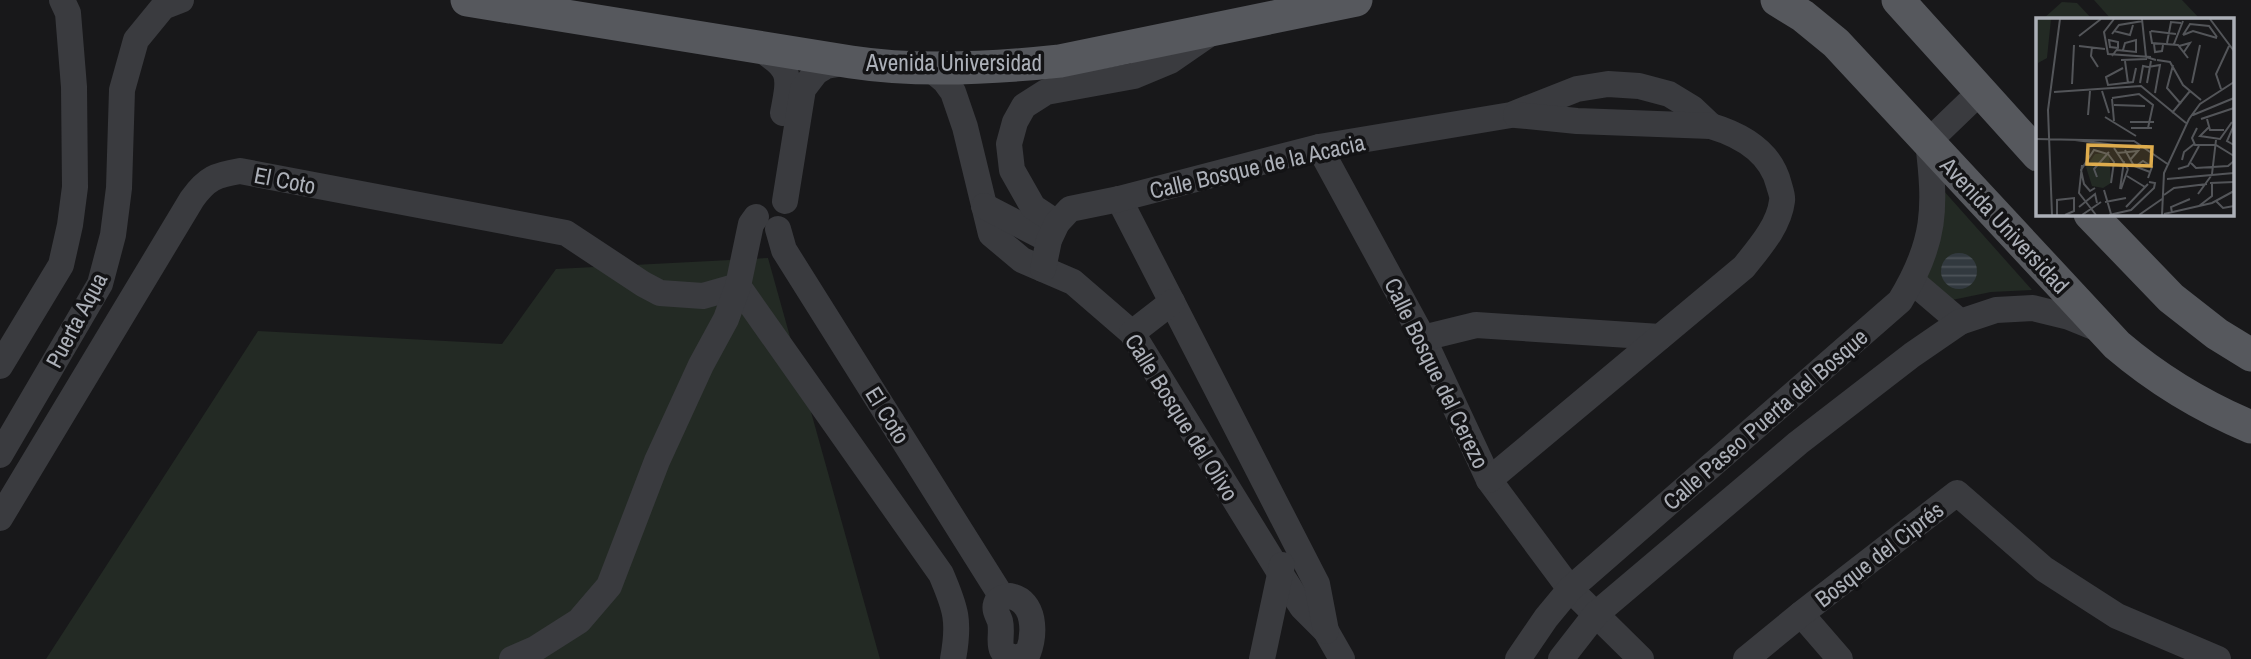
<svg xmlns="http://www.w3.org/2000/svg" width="2251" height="659" font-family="'Archivo Narrow',sans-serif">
<defs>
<pattern id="water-rules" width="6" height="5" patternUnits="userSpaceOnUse" patternTransform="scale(1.75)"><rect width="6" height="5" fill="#32393f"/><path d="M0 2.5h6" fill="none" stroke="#4d5359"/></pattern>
</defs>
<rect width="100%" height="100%" fill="#18181a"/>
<g fill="#232a24">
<polygon points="2094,0 2182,0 2200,19 2111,19"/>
<polygon points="2062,2 2077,3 2092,19 2043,19"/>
<polygon points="1943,190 2032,290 1991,292 1947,301 1927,282 1927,269"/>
<polygon points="768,258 880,659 46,659 258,331 502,344 556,269"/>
</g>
<circle fill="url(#water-rules)" cx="1959" cy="271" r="18"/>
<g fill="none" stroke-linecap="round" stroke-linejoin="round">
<g stroke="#3a3b3f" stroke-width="26">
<path d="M756,46c35,24 35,26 27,67"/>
<polyline points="927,66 945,81 953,92 965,127 991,234 1022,260 1073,282 1132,333 1280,573 1302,607 1326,631 1342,659"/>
<polyline points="1319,147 1423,338 1489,480 1570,589 1641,659"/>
<polyline points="1119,199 1317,584 1326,631"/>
<polyline points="785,201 803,89 816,72 826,66 849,62"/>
<polyline points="984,206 1049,240"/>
<polyline points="1057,223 1033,207 1012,170 1009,144 1015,122 1024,106 1046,92 1134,76 1170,61 1212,32"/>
<polyline points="778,229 784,250 1002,597"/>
<polyline points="1043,269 1049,240 1057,223 1070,209 1119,199 1319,147 1511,115 1577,89 1608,84 1639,86 1669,94 1692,108 1711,126"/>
<polyline points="1912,281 1960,322"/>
<polyline points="1132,333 1172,302"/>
<polyline points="1423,338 1476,325 1660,337"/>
<polyline points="0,366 61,265 70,225 75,187 74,87 68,13 62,0"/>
<polyline points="0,455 100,284 113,235 119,188 122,90 136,40 163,7 181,0"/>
<path d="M1489,480l255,-213c15,-19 35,-41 38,-66 1,-5 -2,-12 -3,-16 -8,-33 -38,-50 -68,-59l-134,-5 -61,-6"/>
<path d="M0,518l192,-319c15,-21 24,-24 48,-28l326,62 77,51 17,9 43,3 35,-10 203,288c15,35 19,47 12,85"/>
<path d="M1010,596c26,5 25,38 18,57l-11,5c-25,-4 -13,-20 -17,-37 -2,-5 -6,-11 -4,-17 2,-6 9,-7 14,-8z"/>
<polyline points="1801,614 1840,659"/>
<polyline points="512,659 535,649 579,621 609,586 657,461 701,365 726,319 738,286 751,224 756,217"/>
<polyline points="1262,659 1282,565"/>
<path d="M1518,659l28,-41 24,-29 330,-288c36,-59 36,-93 28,-159l52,-50"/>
<polyline points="1561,659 1596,614 1798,443 1912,355 1960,322 1996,310 2033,308 2069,317 2101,330"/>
<polyline points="1746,659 1801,614 1957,493 2044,569 2117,616 2218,659"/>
</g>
<g stroke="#56585d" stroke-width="33">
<path d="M467,0l384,62c65,10 144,6 209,-1l296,-61"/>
<path d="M1777,0l26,16 33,27 281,302c41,35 84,61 134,82"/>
<polyline points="1898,0 2038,155"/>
<polyline points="2090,214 2171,298 2217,334 2251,355"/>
</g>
</g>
<g text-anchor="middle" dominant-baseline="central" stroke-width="7" stroke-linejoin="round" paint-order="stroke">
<g font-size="23" fill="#acb0b8" stroke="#131315">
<text x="954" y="62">Avenida Universidad</text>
<text transform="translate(1257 166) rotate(-13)">Calle Bosque de la Acacia</text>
<text transform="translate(285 180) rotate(11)">El Coto</text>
<text transform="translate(2005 225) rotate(47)">Avenida Universidad</text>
<text transform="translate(76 320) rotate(-62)">Puerta Aqua</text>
<text transform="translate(1437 373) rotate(64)">Calle Bosque del Cerezo</text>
<text transform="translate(888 415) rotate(58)">El Coto</text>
<text transform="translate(1182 417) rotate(58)">Calle Bosque del Olivo</text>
<text transform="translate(1765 419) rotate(-41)">Calle Paseo Puerta del Bosque</text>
<text transform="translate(1879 554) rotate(-38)">Bosque del Ciprés</text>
</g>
</g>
<g transform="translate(2036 18)">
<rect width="198" height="198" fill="#18181a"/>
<path d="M1,1h14l-4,39 -9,5zM73,135l2,30 -8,5 -11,-2 -6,-19 9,-13z" fill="#232a24"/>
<path fill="none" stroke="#535559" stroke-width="2" d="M78,1l-10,13 4,22 43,3M106,1l4,38 10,3M174,1l24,32M78,13l16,4 3,-10M114,13l2,12 26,2 10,13M115,13l25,3M76,16l7,-9 24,-4M147,17l7,-11 19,2 8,11M147,17l10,-4 24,7M43,18l22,-17M131,25l4,-21 10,1M118,26l1,8 7,-1 1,-6M138,26l9,-23M43,28l26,3M143,28l11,-3 -6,9M56,29l-1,9 7,11M81,32l19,2v-12l-11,3 -2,7M76,38l6,-8v-6l-9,-2 1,7 8,1M85,42l26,-1M121,42l13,2 13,23 18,15M89,43l3,22M137,47l-6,23 14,16M112,49l12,-2 -5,28M87,50l-17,9 2,8 25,-3 3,-14M104,65l3,-17 5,1M111,65l4,-22M156,65l8,-38M36,66l2,-39M185,71l-5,-15 13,-28M66,73l7,22M18,74l87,-6 45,37M76,80l27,-4 14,11 -5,23M76,81l2,22M78,87l31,1M136,95l18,-22M52,97l2,-24M157,97l41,-17M69,99l31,19M165,101l33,-11M171,101l3,11h14M94,104h24M198,107l-7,16 7,4M173,109l-9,9 20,3 12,-17M95,110h21M161,110l-5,10 3,7h21l18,11M0,121l98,2 35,24M39,122l65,8M78,130l14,21M89,132l9,16 16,6M81,135l21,-2 -8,9M146,142l2,-8 10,-8M155,145l5,5 32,-2 6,-5M46,147l-3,28 17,22M100,148l7,-5 9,6 -4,11M142,151l10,-3 11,-20M176,156l4,-34M91,158l18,11M61,159l-3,-8 15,-17M131,161l67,-6M174,165l24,-1M59,170l-5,3 -6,-7 -3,-14 13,-20 14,4 6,8 -3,21M84,171l4,-28M85,171l7,-20M68,172l7,24M162,176l13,-18M128,177l10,-7 33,-4M180,183l7,7 11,-2M69,184l21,-4M163,188l13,-10v-12M43,189l16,-13 2,9M90,189l22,-23M136,195l-1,-6 19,-8M128,196l48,-11 22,-12M16,197l-4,-105 12,-91M21,197v-15l17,-2v13l-9,4M46,197l19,-13M73,197l22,-5 23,-22 1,-5 -6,-1M103,197l23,-16M126,197l2,-42 25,-54 11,-15 34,-22"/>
<path fill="#deac4d" fill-opacity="0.15" stroke="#deac4d" stroke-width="3.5" d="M52,127l64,2 -1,19 -64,-2z"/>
<rect width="198" height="198" fill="none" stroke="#acb0b8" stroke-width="3.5"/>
</g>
</svg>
